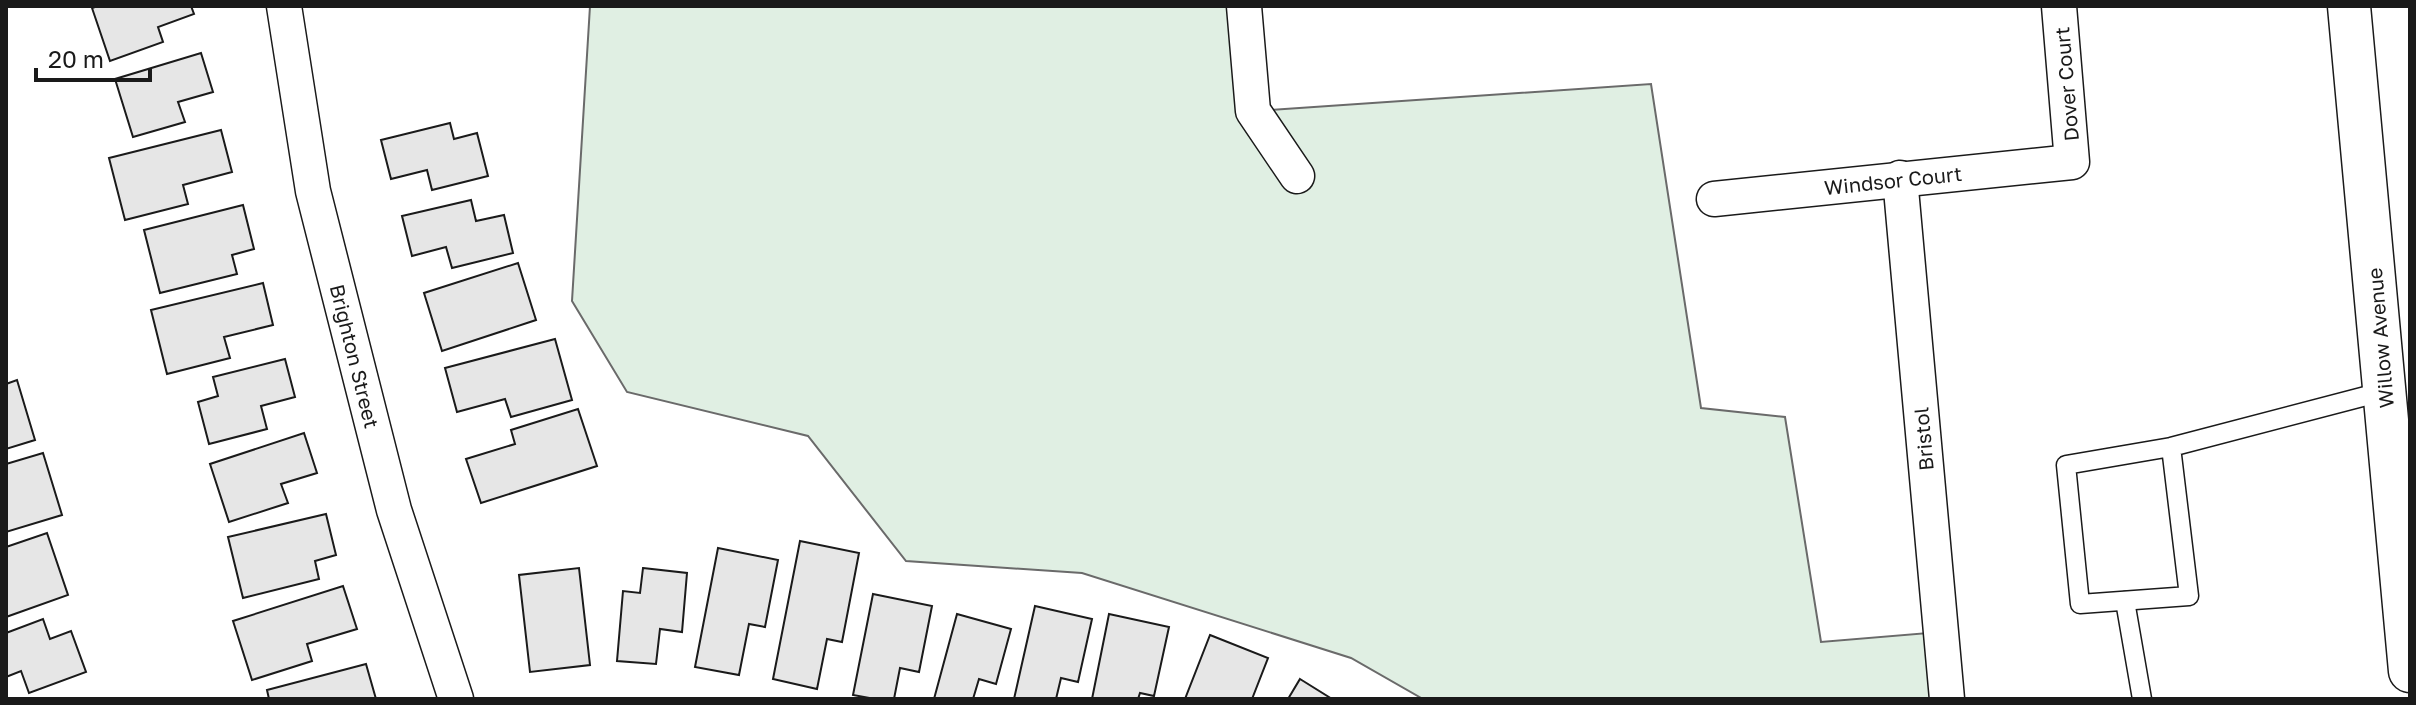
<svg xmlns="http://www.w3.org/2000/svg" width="2416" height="705" font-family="'Golos Text',sans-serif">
<rect width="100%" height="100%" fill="#fff"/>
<polygon fill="#e0efe3" stroke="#6a6a6a" stroke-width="2" points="590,6 1244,6 1254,111 1651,84 1701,408 1785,417 1821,642 1940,632 1947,699 1423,699 1351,658 1082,573 906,561 808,436 627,392 572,301"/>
<g fill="#e6e6e6" stroke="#1a1a1a" stroke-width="2">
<polygon points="98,6 191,6 194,14 158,27 163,42 110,61 92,8"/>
<polygon points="201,53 213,92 178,102 185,122 133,137 115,79"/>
<polygon points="450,123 454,139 477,133 488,176 432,190 427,170 391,179 381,140"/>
<polygon points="221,130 232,172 183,185 188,204 125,220 109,158"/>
<polygon points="471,200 476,221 504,215 513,253 452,268 446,247 412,256 402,216"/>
<polygon points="243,205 254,249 232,255 237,274 160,293 144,230"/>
<polygon points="518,263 536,320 442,351 424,293"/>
<polygon points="263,283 273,325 224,337 230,358 167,374 151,310"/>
<polygon points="555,339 572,400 511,417 505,399 457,412 445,368"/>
<polygon points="285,359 295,397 261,406 267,429 209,444 198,402 218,396 213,377"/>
<polygon points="17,380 35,440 6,449 6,384"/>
<polygon points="578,409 597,466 481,503 466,459 515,444 511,430"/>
<polygon points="304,433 317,473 281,484 288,503 229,522 210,464"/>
<polygon points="43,453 62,515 6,532 6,464"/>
<polygon points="326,514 336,555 315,561 319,579 243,598 228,537"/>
<polygon points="47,533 68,595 6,617 6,547"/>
<polygon points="800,541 859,553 842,642 827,639 817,689 773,679"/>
<polygon points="718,548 778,560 765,627 749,624 739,675 695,667"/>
<polygon points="579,568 590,665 530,672 519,575"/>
<polygon points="643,568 687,573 682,632 660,629 656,664 617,661 623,591 640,593"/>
<polygon points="343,586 357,629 307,644 312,661 252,680 233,621"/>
<polygon points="873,594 932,606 919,672 900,668 894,699 875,699 853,695"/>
<polygon points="1035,606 1092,619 1078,682 1061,678 1056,699 1014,699"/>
<polygon points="957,614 1011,629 996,684 979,679 973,699 934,699"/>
<polygon points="1109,614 1169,627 1154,696 1140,693 1138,699 1092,699"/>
<polygon points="43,619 50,639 71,631 86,672 29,693 21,671 6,677 6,633"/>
<polygon points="1210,635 1268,658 1252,699 1185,699"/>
<polygon points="366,664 376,699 269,699 267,690"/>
<polygon points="1300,679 1332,699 1288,699"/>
</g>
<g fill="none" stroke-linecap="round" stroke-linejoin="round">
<defs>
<g id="service">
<polyline points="2171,447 2189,596 2080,604 2066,465 2171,447 2385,391"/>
<polyline points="2125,601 2142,699"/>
</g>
<g id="minor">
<polyline points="284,6 313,191 394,510 456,699"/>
<polyline points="1244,6 1253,111 1297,176"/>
<polyline points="1900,178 1947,699"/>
<polyline points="1714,199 2072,162 2059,6"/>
</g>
<polyline id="tertiary" points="2349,6 2410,671"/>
</defs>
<use href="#service" stroke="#1a1a1a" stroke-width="21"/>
<use href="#minor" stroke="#1a1a1a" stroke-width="37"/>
<use href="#tertiary" stroke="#1a1a1a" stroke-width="45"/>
<use href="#service" stroke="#fff" stroke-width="18"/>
<use href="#minor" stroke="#fff" stroke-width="34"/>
<use href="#tertiary" stroke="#fff" stroke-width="42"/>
</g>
<g text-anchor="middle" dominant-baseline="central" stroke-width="6" stroke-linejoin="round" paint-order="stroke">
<g font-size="20" fill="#1a1a1a" stroke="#fff">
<text transform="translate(2066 84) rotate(-95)">Dover Court</text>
<text transform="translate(1893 180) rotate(-6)">Windsor Court</text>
<text transform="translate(2380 338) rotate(-95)">Willow Avenue</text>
<text transform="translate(355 356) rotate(76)">Brighton Street</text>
<text transform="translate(1923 439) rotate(-95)">Bristol</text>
</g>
</g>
<rect width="2416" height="705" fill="none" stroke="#1a1a1a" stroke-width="16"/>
<path d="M36 68v12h114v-12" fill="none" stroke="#1a1a1a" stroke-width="4"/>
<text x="48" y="68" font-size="24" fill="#1a1a1a" stroke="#ffffff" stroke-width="6" paint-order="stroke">20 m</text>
</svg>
